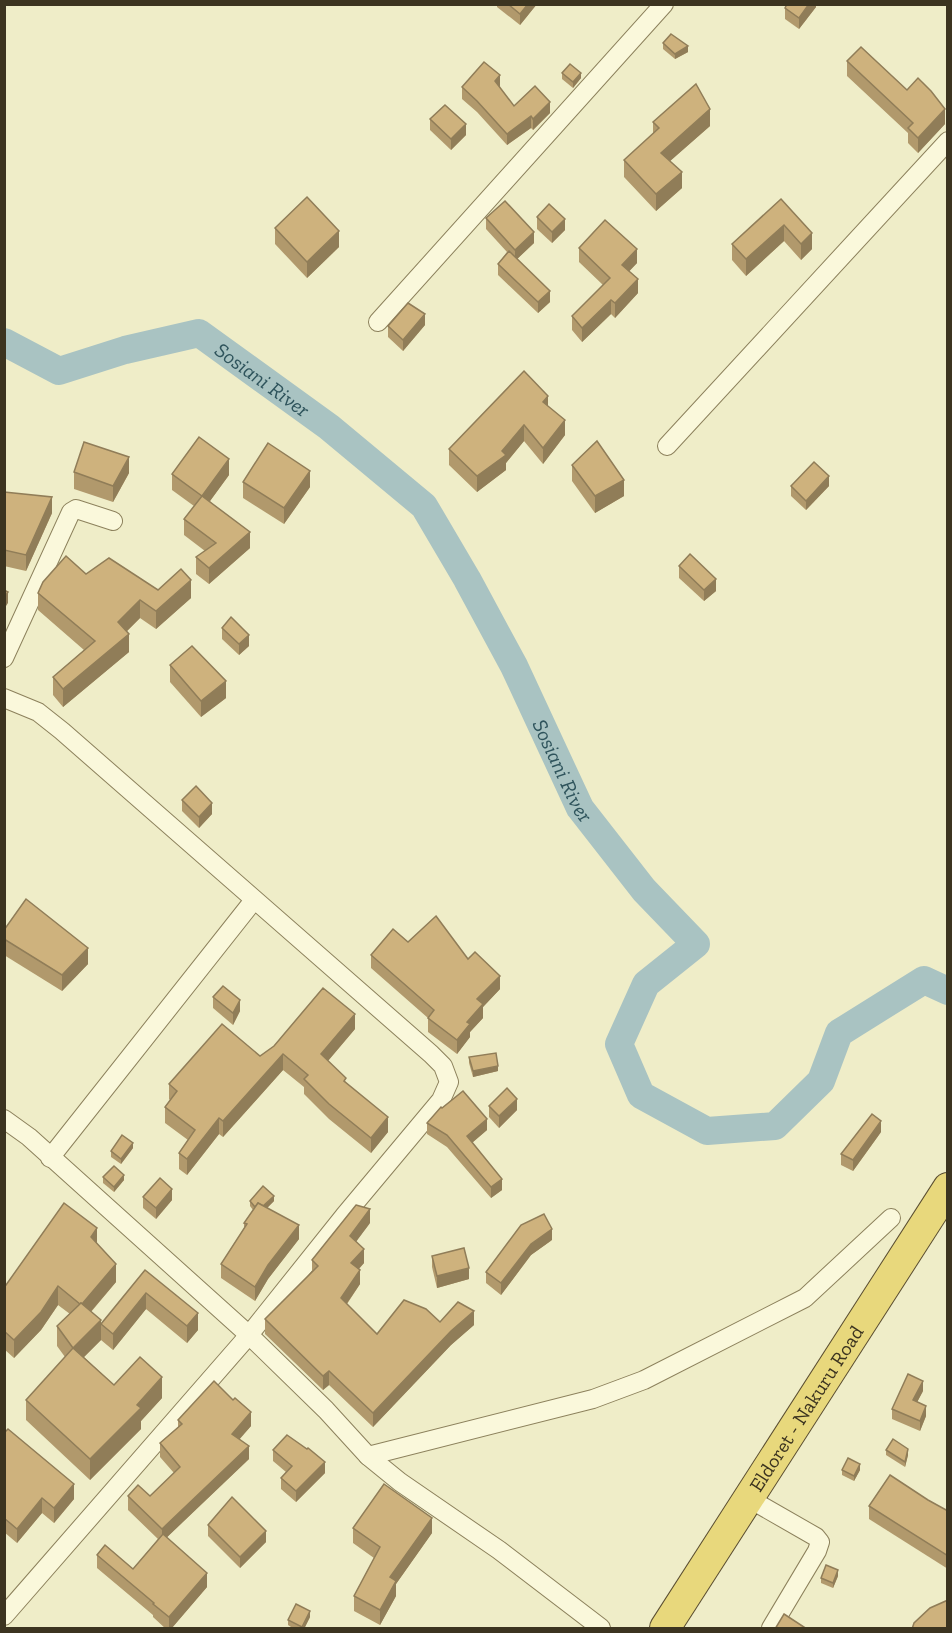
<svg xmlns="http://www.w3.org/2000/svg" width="952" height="1633" font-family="'Zilla Slab',serif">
<rect width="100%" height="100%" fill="#efedc8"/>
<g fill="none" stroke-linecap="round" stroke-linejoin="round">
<path stroke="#a9c3c2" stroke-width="28" id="s1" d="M4,342l55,29 66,-21 74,-17 130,94 95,79 43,73 47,87 66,142 64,82 52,54 -50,40 -27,60 22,51 66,36 68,-5 46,-45 18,-48 85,-53 24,11"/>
<defs>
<g id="minor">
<polyline points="378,322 664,4"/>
<polyline points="667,446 948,141"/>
<polyline points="4,658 71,512 76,509 113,521"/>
<polyline points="4,698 38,712 62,731 431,1054 443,1066 449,1082 441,1100 344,1216 249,1335 4,1616"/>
<polyline points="4,1119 29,1137 249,1335 326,1410 368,1456 400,1482 499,1550 601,1628"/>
<polyline points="50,1158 254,900"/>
<polyline points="368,1456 593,1399 644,1380 805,1298 891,1218"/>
<polyline points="748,1498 816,1537 820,1542 817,1551 771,1628"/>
</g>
<g id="trunk">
<path id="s2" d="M665,1628l283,-440"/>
</g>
</defs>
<use href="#minor" stroke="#8c815c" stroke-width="20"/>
<use href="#trunk" stroke="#5a4d30" stroke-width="32"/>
<use href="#minor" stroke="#faf8db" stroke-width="18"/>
<use href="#trunk" stroke="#e8d87c" stroke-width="30"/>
</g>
<g fill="#b1996c">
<polygon points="497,4 537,4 520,25 497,7"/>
<polygon points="816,4 816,7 799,29 785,19 785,8"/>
<polygon points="663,43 688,52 675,59 663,49"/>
<polygon points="847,61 907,90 945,124 918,153 908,143 908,133 847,76"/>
<polygon points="562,73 581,78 573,88 562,79"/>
<polygon points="500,86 499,87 514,106 550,113 533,130 531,128 507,145 477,112 462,99 462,87"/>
<polygon points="430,119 466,135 451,150 430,130"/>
<polygon points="653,122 710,126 670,161 682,188 656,211 624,177 624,160 653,134"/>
<polygon points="781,199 812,249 801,260 784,241 746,276 732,260 732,244"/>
<polygon points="537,217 565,230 552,243 537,229"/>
<polygon points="486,218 534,243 517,259 550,302 538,313 498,275 498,264 507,252 486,229"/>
<polygon points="275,228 339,247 307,278 275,244"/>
<polygon points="579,248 637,263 629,271 638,293 615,318 611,314 582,342 572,330 572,316 603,285 579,262"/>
<polygon points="425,325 403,351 388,337 388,326"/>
<polygon points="548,406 565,435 543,464 524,441 506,463 506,470 477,492 449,465 449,449"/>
<polygon points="572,465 624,496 595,513 572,481"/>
<polygon points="74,472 129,473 113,502 74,489"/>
<polygon points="172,474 229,475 210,501 250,548 209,584 196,574 196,557 205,551 184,535 184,519 194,506 172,490"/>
<polygon points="243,482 310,487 284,524 243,498"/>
<polygon points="791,486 829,486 806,510 791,496"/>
<polygon points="4,492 52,513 26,571 4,566"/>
<polygon points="679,566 716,591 704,601 679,578"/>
<polygon points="86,574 191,598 156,629 140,618 127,631 129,652 63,707 53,695 53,677 84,650 38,610 38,593"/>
<polygon points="222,628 249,646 239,655 222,639"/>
<polygon points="170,665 226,698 201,717 170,682"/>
<polygon points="182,800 212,814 199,828 182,811"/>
<polygon points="4,930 88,964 62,991 4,955"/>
<polygon points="408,942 468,959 500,989 483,1007 483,1018 470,1032 470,1037 457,1054 428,1032 428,1018 371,968 371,955"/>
<polygon points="213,997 240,1011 233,1025 213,1008"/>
<polygon points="355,1029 328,1061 388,1132 371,1153 329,1119 304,1094 304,1087 283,1070 223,1137 219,1134 187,1175 179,1169 179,1153 188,1140 165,1123 165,1107 170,1100 169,1099 169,1084"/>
<polygon points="469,1057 498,1071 473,1077 469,1063"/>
<polygon points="489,1106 517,1110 499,1128 489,1117"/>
<polygon points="442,1108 487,1130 472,1143 502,1190 491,1198 447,1147 427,1134 427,1123"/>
<polygon points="881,1132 853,1171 841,1165 841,1154"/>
<polygon points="133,1148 121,1164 111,1157 111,1151"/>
<polygon points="103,1177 124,1180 114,1192 103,1183"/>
<polygon points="143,1197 172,1200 156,1219 143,1208"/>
<polygon points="250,1201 274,1201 267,1208 299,1239 268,1279 255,1301 221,1278 221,1264 244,1228 244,1223 253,1210 250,1206"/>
<polygon points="370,1223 356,1241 364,1263 359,1269 360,1284 347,1304 377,1334 440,1322 474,1325 451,1345 373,1427 329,1385 323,1390 265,1334 265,1319 312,1272 312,1260"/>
<polygon points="552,1240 531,1255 501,1295 486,1283 486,1272"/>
<polygon points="97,1244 116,1282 91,1312 101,1324 145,1270 198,1330 187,1343 146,1309 113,1350 101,1340 84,1357 114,1385 162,1398 141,1421 141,1429 90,1480 26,1420 26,1400 65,1357 57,1346 57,1326 70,1314 58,1305 41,1330 14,1358 4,1349 4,1284 6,1285"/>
<polygon points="432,1256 469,1279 437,1288 432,1267"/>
<polygon points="923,1391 917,1402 926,1416 920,1431 892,1419 892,1409"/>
<polygon points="178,1420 251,1426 239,1439 249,1459 166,1538 207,1587 171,1629 166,1629 153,1617 153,1615 97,1568 97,1555 133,1569 158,1539 128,1510 128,1496 150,1496 174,1473 160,1457 160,1443 178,1427"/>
<polygon points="4,1433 74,1499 54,1523 42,1513 17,1543 4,1532"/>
<polygon points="307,1449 325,1473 296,1502 281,1489 281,1478 286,1472 273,1461 273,1450"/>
<polygon points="886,1450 908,1455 905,1467 886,1455"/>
<polygon points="842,1470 860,1470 854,1481 842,1475"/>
<polygon points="928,1500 948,1511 948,1569 869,1519 869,1506"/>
<polygon points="208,1525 266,1542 240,1568 208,1536"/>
<polygon points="353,1528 432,1533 396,1584 396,1596 380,1625 354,1611 354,1596 374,1558 353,1543"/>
<polygon points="838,1576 833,1588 821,1583 821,1578"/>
<polygon points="310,1617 304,1629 294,1629 288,1625 288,1620"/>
</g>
<g fill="#907d58">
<polygon points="528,4 537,4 520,25 520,14"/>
<polygon points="809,4 816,4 816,7 799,29 799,18"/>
<polygon points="688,46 688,52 675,59 675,54"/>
<polygon points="581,73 581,78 573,88 573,82"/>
<polygon points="500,75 500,86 495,92 495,81"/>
<polygon points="550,102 550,113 533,130 533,119"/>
<polygon points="710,109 710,126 661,169 661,153"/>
<polygon points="945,109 945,124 918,153 918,138"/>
<polygon points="531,116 531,128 507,145 507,134"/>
<polygon points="466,124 466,135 451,150 451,139"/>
<polygon points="682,172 682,188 656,211 656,194"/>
<polygon points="565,219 565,230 552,243 552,232"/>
<polygon points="784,225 784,241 746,276 746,259"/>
<polygon points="339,231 339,247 307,278 307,262"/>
<polygon points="534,232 534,243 515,261 515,250"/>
<polygon points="812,233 812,249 801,260 801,244"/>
<polygon points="637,249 637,263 622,279 622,265"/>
<polygon points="638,279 638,293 615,318 615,303"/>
<polygon points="550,291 550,302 538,313 538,302"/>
<polygon points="611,300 611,314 582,342 582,328"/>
<polygon points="425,314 425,325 403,351 403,340"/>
<polygon points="548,396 548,412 543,402"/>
<polygon points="565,420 565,435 543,464 543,448"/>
<polygon points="524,425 524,441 506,463 506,470 477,492 477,476 502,451"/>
<polygon points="129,457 129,473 113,502 113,486"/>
<polygon points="229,459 229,475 202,512 202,496"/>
<polygon points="310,471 310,487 284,524 284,508"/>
<polygon points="829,476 829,486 806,510 806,501"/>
<polygon points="624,480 624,496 595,513 595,496"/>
<polygon points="52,497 52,513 26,571 26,555"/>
<polygon points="250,532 250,548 209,584 209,568"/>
<polygon points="716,579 716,591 704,601 704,590"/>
<polygon points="191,580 191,598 156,629 156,611"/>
<polygon points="8,592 8,603 4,609 4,598"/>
<polygon points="140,600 140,618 118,640 118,622"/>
<polygon points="129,634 129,652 63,707 63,689"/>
<polygon points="249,635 249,646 239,655 239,644"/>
<polygon points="226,681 226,698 201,717 201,701"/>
<polygon points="212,803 212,814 199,828 199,817"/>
<polygon points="88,948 88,964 62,991 62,975"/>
<polygon points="500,976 500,989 483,1007 483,1018 470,1032 470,1037 457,1054 457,1040 467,1022 477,999"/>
<polygon points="240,1000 240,1011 233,1025 233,1013"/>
<polygon points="355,1014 355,1029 321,1069 321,1054"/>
<polygon points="283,1054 283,1070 223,1137 223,1121"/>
<polygon points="498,1066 498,1071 473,1077 473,1071"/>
<polygon points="517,1099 517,1110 499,1128 499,1116"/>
<polygon points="388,1117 388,1132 371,1153 371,1138"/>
<polygon points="219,1118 219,1134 187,1175 187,1159"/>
<polygon points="487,1119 487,1130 467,1147 467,1136"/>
<polygon points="881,1121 881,1132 853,1171 853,1160"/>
<polygon points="133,1143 133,1148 121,1164 121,1159"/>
<polygon points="124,1175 124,1180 114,1192 114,1187"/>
<polygon points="502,1179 502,1190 491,1198 491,1187"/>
<polygon points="172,1189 172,1200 156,1219 156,1208"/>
<polygon points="274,1196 274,1201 258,1217 258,1211"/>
<polygon points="370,1209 370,1223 350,1250 350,1236"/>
<polygon points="299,1225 299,1239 268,1279 255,1301 255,1287 268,1265"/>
<polygon points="97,1228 97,1246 91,1237"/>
<polygon points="552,1229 552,1240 531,1255 501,1295 501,1283 531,1244"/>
<polygon points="364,1249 364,1263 351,1277 351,1263"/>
<polygon points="116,1264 116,1282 81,1323 81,1305"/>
<polygon points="469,1268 469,1279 437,1288 437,1276"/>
<polygon points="360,1270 360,1284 341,1312 341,1298"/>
<polygon points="58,1286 58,1305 41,1330 14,1358 14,1340"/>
<polygon points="146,1293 146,1309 113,1350 113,1334"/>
<polygon points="474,1311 474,1325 451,1345 373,1427 373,1413 451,1331"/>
<polygon points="198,1313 198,1330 187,1343 187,1326"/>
<polygon points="101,1320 101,1340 73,1368 73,1348"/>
<polygon points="329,1371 329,1385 323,1390 323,1376"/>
<polygon points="162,1377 162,1398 141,1421 141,1429 90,1480 90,1459"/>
<polygon points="923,1381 923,1391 913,1410 913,1400"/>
<polygon points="926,1406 926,1416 920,1431 920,1421"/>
<polygon points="251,1412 251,1426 232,1448 232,1434"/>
<polygon points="249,1446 249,1459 162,1542 162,1529"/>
<polygon points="908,1449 908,1455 905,1467 905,1462"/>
<polygon points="325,1462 325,1473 296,1502 296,1491"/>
<polygon points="860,1464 860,1470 854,1481 854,1476"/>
<polygon points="74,1484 74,1499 54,1523 54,1508"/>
<polygon points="42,1498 42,1513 17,1543 17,1529"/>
<polygon points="432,1518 432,1533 396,1584 396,1596 380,1625 380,1610 390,1577"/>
<polygon points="266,1531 266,1542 240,1568 240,1557"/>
<polygon points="838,1570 838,1576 833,1588 833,1583"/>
<polygon points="207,1573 207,1587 171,1629 169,1629 169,1617"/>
<polygon points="310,1611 310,1617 304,1629 302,1629"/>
</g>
<g fill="#ceb27d" stroke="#907d58" stroke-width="1.5">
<polygon points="508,4 528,4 520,14"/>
<polygon points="787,4 809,4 799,18 785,8"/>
<polygon points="671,34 688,46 675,54 663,43"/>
<polygon points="861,47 907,90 918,78 931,91 945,109 918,138 908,128 913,123 847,61"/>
<polygon points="484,62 500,75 495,81 514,106 535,86 550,102 533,119 531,116 507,134 477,101 462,87"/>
<polygon points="570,64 581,73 573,82 562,73"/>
<polygon points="696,84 710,109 661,153 682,172 656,194 624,160 659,128 653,122"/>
<polygon points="445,105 466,124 451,139 430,119"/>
<polygon points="307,197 339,231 307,262 275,228"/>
<polygon points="781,199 812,233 801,244 784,225 746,259 732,244"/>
<polygon points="505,201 534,232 515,250 486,218"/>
<polygon points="549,204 565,219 552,232 537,217"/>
<polygon points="605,220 637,249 622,265 638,279 615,303 611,300 582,328 572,316 610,278 579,248"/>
<polygon points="509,251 550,291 538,302 498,264"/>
<polygon points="408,303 425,314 403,340 388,326"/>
<polygon points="524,371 548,396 543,402 565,420 543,448 524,425 502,451 506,455 477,476 449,449"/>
<polygon points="199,437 229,459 202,496 172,474"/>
<polygon points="597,441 624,480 595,496 572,465"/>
<polygon points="84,442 129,457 113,486 74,472"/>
<polygon points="268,443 310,471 284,508 243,482"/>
<polygon points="814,462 829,476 806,501 791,486"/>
<polygon points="4,492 52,497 26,555 4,550"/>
<polygon points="202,496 250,532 209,568 196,557 216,543 184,519"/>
<polygon points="690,554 716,579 704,590 679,566"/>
<polygon points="66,556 86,574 109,558 158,590 181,569 191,580 156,611 140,600 118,622 129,634 63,689 53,677 95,641 38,593 43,582"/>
<polygon points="4,590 8,592 4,598"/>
<polygon points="231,617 249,635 239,644 222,628"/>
<polygon points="192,646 226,681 201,701 170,665"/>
<polygon points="196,786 212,803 199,817 182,800"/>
<polygon points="26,899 88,948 62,975 4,939 4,930"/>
<polygon points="436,916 468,959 475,952 500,976 477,999 483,1004 467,1022 470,1024 457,1040 428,1018 434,1010 371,955 393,929 408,942"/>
<polygon points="223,986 240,1000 233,1013 213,997"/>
<polygon points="323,988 355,1014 321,1054 346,1078 344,1081 388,1117 371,1138 329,1104 304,1079 308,1075 283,1054 223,1121 219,1118 187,1159 179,1153 195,1130 165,1107 177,1091 169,1084 222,1024 260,1056 274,1046"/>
<polygon points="496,1053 498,1066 473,1071 469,1057"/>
<polygon points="507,1088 517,1099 499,1116 489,1106"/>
<polygon points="463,1091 487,1119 467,1136 502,1179 491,1187 447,1135 427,1123 441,1107 442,1108"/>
<polygon points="872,1114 881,1121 853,1160 841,1154"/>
<polygon points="122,1135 133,1143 121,1159 111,1151"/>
<polygon points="114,1166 124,1175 114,1187 103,1177"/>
<polygon points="160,1178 172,1189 156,1208 143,1197"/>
<polygon points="263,1186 274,1196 263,1206 258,1203 255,1207 250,1201"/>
<polygon points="64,1203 97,1228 91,1237 116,1264 82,1304 81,1303 80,1304 58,1286 41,1312 14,1340 4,1331 4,1284 6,1285"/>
<polygon points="258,1203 299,1225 268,1265 255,1287 221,1264 247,1224 244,1223"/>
<polygon points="356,1205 370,1209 350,1236 364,1249 351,1263 360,1270 341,1298 377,1334 404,1300 426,1309 440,1322 458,1302 474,1311 451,1331 373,1413 329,1371 323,1376 265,1319 318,1266 312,1260"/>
<polygon points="544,1214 552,1229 531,1244 501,1283 486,1272 521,1225"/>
<polygon points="464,1248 469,1268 437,1276 432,1256"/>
<polygon points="145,1270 198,1313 187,1326 146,1293 113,1334 101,1324"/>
<polygon points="81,1303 101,1320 73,1348 57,1326"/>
<polygon points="73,1348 114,1385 140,1357 162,1377 137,1405 141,1408 90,1459 26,1400"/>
<polygon points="908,1374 923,1381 913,1400 926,1406 920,1421 892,1409"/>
<polygon points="214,1381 233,1400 235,1398 251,1412 232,1434 249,1446 162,1529 128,1496 138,1485 150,1496 180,1467 160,1443 182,1424 178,1420"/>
<polygon points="8,1429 74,1484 54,1508 42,1498 17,1529 4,1518 4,1433"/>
<polygon points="287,1435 307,1449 308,1448 325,1462 296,1491 281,1478 292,1466 273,1450"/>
<polygon points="893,1439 908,1449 905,1462 886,1450"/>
<polygon points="848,1458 860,1464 854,1476 842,1470"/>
<polygon points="890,1475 928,1500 948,1511 948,1556 869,1506"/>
<polygon points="384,1484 432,1518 390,1577 396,1581 380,1610 354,1596 380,1547 353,1528"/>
<polygon points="232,1497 266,1531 240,1557 208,1525"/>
<polygon points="163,1534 207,1573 169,1617 153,1604 154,1603 97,1555 105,1545 133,1569"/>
<polygon points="826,1565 838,1570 833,1583 821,1578"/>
<polygon points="948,1600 948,1629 912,1629 914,1623 930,1608"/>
<polygon points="296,1604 310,1611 302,1627 288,1620"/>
<polygon points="784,1614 807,1629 775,1629"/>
</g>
<g text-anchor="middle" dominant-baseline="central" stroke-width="6" stroke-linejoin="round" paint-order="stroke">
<g font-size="20" fill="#3c3420" stroke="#f7f5d8">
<text stroke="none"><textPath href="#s2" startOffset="261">Eldoret - Nakuru Road</textPath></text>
</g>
<g font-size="21" font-style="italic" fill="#2f545c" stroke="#f7f5d8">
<text stroke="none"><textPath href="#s1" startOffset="286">Sosiani River</textPath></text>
<text stroke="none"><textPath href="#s1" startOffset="790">Sosiani River</textPath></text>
</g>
</g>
<rect width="952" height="1633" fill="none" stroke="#3c3420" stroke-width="12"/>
</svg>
